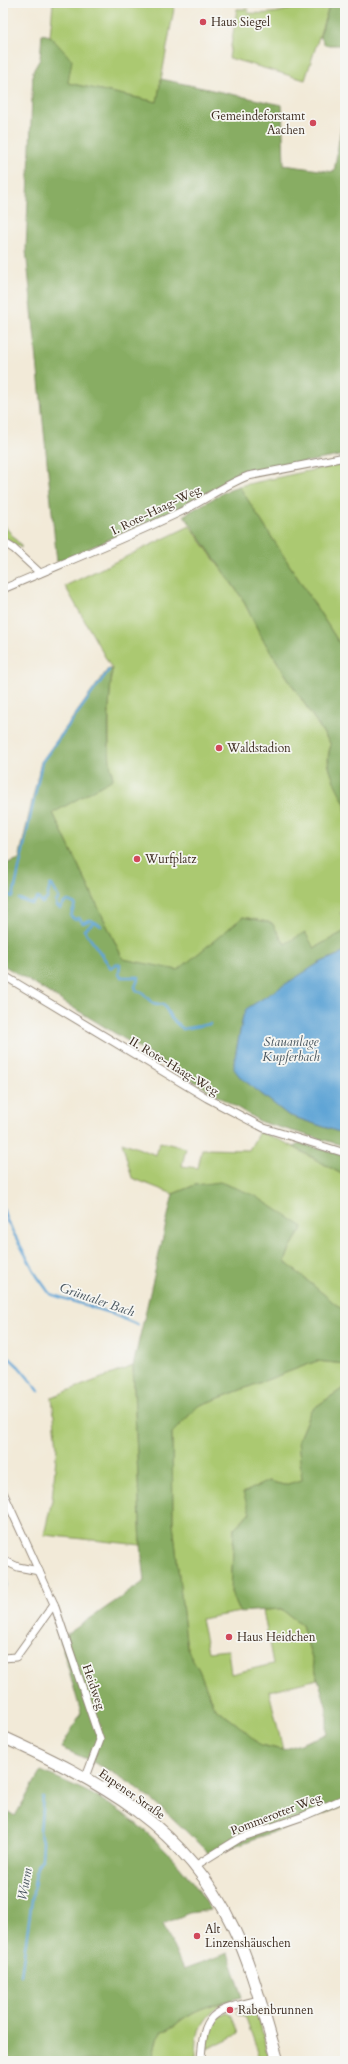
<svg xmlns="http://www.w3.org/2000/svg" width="348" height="2064" font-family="Cardo,serif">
<rect width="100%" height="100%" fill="#f6f6f2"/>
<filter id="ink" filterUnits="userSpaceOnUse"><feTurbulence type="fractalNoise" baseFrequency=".025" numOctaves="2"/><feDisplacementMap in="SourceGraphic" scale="8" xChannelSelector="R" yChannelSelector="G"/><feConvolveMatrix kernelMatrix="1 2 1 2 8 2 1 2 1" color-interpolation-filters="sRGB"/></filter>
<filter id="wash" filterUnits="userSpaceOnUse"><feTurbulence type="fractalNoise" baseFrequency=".012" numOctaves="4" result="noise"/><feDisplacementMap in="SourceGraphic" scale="16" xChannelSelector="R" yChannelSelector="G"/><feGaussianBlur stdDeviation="0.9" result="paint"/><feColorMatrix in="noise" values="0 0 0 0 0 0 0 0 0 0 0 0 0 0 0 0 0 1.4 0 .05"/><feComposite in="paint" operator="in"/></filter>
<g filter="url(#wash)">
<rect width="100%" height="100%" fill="#f2ead8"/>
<g fill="#abc971" stroke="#737a48">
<polygon points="53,3 175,3 157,102 67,83 50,36"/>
<path d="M301,3h29l-25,77 -76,-22 8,-49h11v4c19,1 37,1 53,-10z"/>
<polygon points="345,463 345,652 239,486"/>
<polygon points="3,524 21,546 21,548 3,537"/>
<path d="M190,526l52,72 20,40 69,107c-11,28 12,37 14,60 3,32 0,72 0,105l-5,3 5,7v11l-31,17 -29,-4 -13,-21 -29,-6 -65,54 -55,-12 -70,-146 60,-35 -4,-16v-55l3,-38 -47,-83z"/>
<polygon points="259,1132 284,1142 345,1176 345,1312 285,1262 290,1248 303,1227 195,1185 173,1194 132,1178 122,1142 156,1155 160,1142 186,1148 182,1166 198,1168 202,1149 249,1150"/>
<polygon points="317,1361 345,1364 345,1387 311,1410 298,1441 303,1480 284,1485 268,1481 250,1513 234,1528 231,1592 240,1612 201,1619 208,1652 228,1650 231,1674 273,1664 263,1610 281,1609 302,1625 318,1679 269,1691 283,1750 260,1745 238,1725 214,1707 199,1670 187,1650 173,1523 172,1433 198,1406"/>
<polygon points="133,1366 141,1545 44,1535 52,1500 57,1447 52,1397"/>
<path d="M224,2002c-25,18 -28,29 -28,59h-44l5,-22 5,-8c13,-3 16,-10 27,-16 11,-7 23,-10 35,-13z"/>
<polygon points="250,2006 254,2006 257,2010 269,2061 261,2061 246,2018 238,2014 238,2011"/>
<polygon points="228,2013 232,2016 238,2034 207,2049 210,2029 216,2017"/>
</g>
<g fill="#88ad63" stroke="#626c40">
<polygon points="330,3 345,3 345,45 325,45 320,36"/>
<polygon points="42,34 50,36 72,60 68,83 157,102 161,79 282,105 284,165 334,172 342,121 345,119 345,455 239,474 180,509 57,562 26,250 33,71 40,59"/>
<path d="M239,486l106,166v152c-9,-19 -22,-38 -14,-59l-3,-5 -66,-102 -20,-40 -58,-83 46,-26z"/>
<path d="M108,669h4c-3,36 -7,74 1,110l-60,34 70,146 55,11 65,-53 29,6 13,21 20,-12 9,16 31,-17v21l-26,11 -76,53 -9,46 6,15 48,38 57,19v12l-84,-24 -258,-157v-100l16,-6 22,-97z"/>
<polygon points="299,1143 345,1156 345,1176 294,1147"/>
<path d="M220,1182l34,13 49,32 -13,21 -5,14 60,50v52l-28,-3 -119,45 -26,27 1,90 14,126 12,21 15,37 24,18 22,20 23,5 44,-16v-25l-25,-84 -21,-16 -41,3 -9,-20 3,-64 16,-15 -7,-20 25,-12 16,4 18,-5 -4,-39 13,-31 34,-23v419l-108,39 -25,12c-27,-27 -55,-56 -87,-77 -20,-13 -42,-23 -64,-32l20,-35 -21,-74 85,-58 -4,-36 -8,-179 40,-172 22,-9z"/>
<path d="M41,1771c23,10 45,19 66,32 40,24 81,67 104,107l-22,3 -26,11 20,45 45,-16 15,44c-19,5 -38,8 -54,18 -11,6 -14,13 -27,16l-5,8 -5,22h-149v-252l12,7z"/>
</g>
<polygon fill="#60a5d6" stroke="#4e687a" points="345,952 345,1134 288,1115 240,1077 234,1069 234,1062 243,1016 246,1009 319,963"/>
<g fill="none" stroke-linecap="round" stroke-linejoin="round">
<g stroke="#60a5d6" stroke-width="2.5">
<polyline points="3,893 13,897 42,762 109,670"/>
<polyline points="19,899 32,904 38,898 42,903 47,899 50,885 52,885 59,898 56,902 57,906 60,908 64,903 68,901 75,904 71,916 74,919 79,918 83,923 90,920 94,922 84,930 111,968 116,964 120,964 119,974 122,977 139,977 135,987 137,991 142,992 152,1003 164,1005 171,1018 183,1029 210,1024"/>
<polyline points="95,922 101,926"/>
<polyline points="3,1209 7,1221 37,1276 50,1294 110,1313 138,1325"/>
<polyline points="3,1352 19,1367 39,1391"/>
<polyline points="6,1586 7,1573"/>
<polyline points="21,1975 37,1866 42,1859 43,1841 40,1832 43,1797"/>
</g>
</g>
</g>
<g filter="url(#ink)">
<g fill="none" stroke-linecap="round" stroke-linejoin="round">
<defs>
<g id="minor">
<polyline points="3,542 14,549 40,573"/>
<path d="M3,589c58,-25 116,-48 173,-75 25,-11 47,-29 72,-38l97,-19"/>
<polyline points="3,975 207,1098 264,1128 345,1153"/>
<polyline points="3,1492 54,1604 100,1740 86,1777"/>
<polyline points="3,1560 18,1567 39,1571"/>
<polyline points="3,1658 16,1657 54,1604"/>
<polyline points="195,1866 240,1838 304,1816 345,1798"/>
<path d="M201,2061c2,-50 13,-50 58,-61"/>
</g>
<path id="primary" d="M3,1737c96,44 182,88 230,190 20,42 31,89 45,134"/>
</defs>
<use href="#minor" stroke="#968a7b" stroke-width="9"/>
<use href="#primary" stroke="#968a7b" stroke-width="13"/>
<use href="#minor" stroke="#fff" stroke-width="7"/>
<use href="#primary" stroke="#fff" stroke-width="11"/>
</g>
</g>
<g fill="#d1495b" stroke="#f6f6f2" stroke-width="1.5">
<circle cx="203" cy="22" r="4"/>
<circle cx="313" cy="123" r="4"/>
<circle cx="219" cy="748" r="4"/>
<circle cx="137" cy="859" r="4"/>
<circle cx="229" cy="1637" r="4"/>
<circle cx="197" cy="1936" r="4"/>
<circle cx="230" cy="2010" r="4"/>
</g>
<g text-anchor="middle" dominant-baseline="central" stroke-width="3.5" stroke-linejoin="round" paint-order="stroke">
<g font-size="12" fill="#3b2a1e" stroke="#f6f6f2" text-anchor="start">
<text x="211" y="22">Haus Siegel</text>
<text x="305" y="116" text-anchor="end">Gemeindeforstamt<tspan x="305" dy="14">Aachen</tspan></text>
<text x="227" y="748">Waldstadion</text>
<text x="145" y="859">Wurfplatz</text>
<text x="237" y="1637">Haus Heidchen</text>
<text x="205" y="1929">Alt<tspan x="205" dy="14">Linzenshäuschen</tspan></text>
<text x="238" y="2010">Rabenbrunnen</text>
</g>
<g font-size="12" fill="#3b2a1e" stroke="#f6f6f2">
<text transform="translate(156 510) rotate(-26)">I. Rote-Haag-Weg</text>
<text transform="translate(174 1066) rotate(31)">II. Rote-Haag-Weg</text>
<text transform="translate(94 1687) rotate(71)">Heidweg</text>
<text transform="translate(132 1794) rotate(35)">Eupener Straße</text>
<text transform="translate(276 1814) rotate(-21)">Pommerotter Weg</text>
</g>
<g font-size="13" font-style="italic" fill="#48555e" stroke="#f6f6f2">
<text x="291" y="1042">Stauanlage<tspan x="291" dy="15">Kupferbach</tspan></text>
<text transform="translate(97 1300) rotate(19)">Grüntaler Bach</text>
<text transform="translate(25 1884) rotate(-80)">Wurm</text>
</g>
</g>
<rect width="348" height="2064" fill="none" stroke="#f6f6f2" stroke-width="16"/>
</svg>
